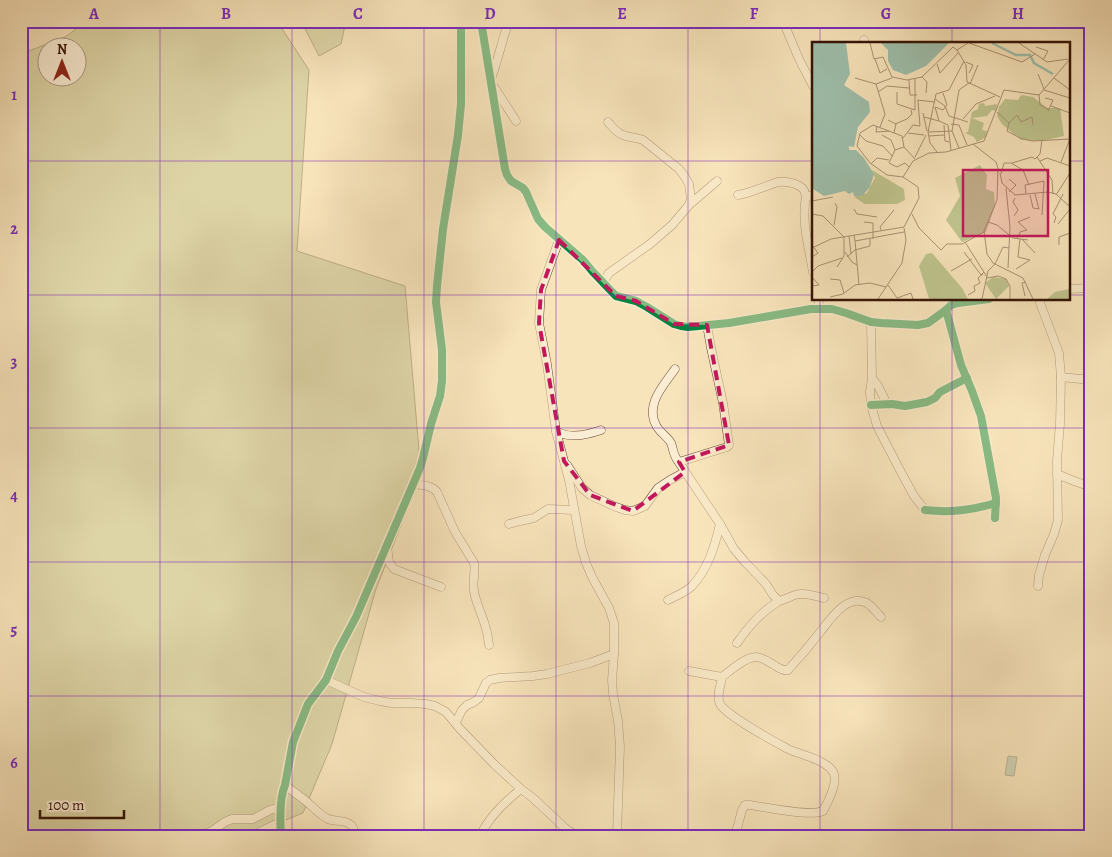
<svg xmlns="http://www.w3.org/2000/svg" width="1112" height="857" font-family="Alegreya,serif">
<rect width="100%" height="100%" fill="#f8e4bb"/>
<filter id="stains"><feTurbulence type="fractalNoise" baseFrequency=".004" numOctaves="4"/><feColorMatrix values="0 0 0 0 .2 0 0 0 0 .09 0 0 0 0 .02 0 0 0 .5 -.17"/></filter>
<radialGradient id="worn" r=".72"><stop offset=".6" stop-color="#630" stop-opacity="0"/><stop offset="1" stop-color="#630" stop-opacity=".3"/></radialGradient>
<g fill="#bfc48e" stroke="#7a6c4a" fill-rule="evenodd">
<path d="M87,21h190l32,49 -12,181 108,35 16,188 -45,115 -44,155 -29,69 -57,23h-225v-782l44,-17zM48,48h30v30h-30z"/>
<polygon points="301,21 346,21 341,44 319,56"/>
</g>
<polygon fill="#9ebfac" stroke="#747b69" points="1008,756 1017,757 1014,776 1005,775"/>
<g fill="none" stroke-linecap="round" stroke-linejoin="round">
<defs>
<g id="minor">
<polyline points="481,21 505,169 507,175 511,181 523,188 526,192 538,219 545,227 583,260 593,272 616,296 636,301 647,307 674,324 681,326 688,327 729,323 811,309 832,309 846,313 871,322 881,323 918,325 928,323 946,310 951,305 958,303 989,299"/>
<polyline points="783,21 799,59 813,86"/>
<polyline points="1089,21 1091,24"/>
<polyline points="864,44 864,40"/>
<path d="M491,79c7,-19 11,-39 18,-58"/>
<polyline points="494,87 516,121"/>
<path d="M738,195l9,-2 31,-11c7,-1 20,1 25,7 2,2 2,5 3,8"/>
<path d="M813,195l-7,2c-5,24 3,51 7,75"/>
<polyline points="689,205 717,181"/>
<polyline points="559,240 541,290 539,323 547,364 556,431 569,480 581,546 586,563 592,577 609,608 614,623 614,654 612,680 613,694 618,721 620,746 617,836"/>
<path d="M603,282l6,-9 41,-29 22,-19 17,-20 2,-6 -1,-7 -1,-8 -4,-7 -6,-8 -36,-29c-8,-3 -13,-2 -20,-5 -6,-2 -11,-8 -15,-13"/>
<polyline points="1068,289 1091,288"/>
<polyline points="818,299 820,309"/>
<polyline points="946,310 961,365 972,391 981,416 996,498 995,518"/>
<path d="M871,322l1,56 -2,14 1,13 6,21 25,48 12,22 11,14c26,3 46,0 71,-7"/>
<polyline points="1061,377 1091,380"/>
<polyline points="872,378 878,386 887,404"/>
<polyline points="871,405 892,404 905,406 927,402 935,398 940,392 967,378"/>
<path d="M556,431c13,8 31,4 45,-1"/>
<polyline points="679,462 727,447 729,445 723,403 711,348 707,325"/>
<polyline points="567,465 582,488 590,495 616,507 625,510 633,511 645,506 658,488 670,480 685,472"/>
<polyline points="1057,474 1074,481 1091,487"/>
<path d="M412,484c9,1 19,1 25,8l18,40 19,31c2,9 -2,18 0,28 2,13 9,25 12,38 2,5 2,11 3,16"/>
<polyline points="509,524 520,521 534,518 548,509 574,510"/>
<path d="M720,524l14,25 11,13 21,22 7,11 6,6c5,-1 10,-4 16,-6 9,-3 19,1 29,3"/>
<polyline points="387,546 389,562 394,569 441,587"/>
<polyline points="1038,586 1039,575 1045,555 1054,534 1058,520 1057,460 1060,424 1061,377 1059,353 1040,303 1040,299"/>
<path d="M668,600c8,-4 18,-8 24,-14 16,-17 23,-40 28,-62l-44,-66c-3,-5 -3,-10 -5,-15 -4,-7 -12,-11 -15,-18 -11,-21 8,-40 19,-56"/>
<path d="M737,643c13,-18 23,-30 42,-42"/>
<polyline points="689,671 722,677"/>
<polyline points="326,680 364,697 380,701 391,703 411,703 426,704 435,706 446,712 461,730 494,764 521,789 533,798 565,828 577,836"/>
<polyline points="456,722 462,710 467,705 474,702 479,698 486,683 490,680 499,678 533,676 547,674 590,663 614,654"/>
<path d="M285,785c7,6 15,11 22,17 7,6 13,13 21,17 7,3 17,0 23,6 3,2 3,7 4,11"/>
<path d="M482,832c10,-18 23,-30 39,-43"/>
<polyline points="189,836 204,834 212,831 225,822 232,819 253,819 270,810 281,807"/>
<polyline points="252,836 280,822"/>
<path d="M281,836c-1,-15 -2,-37 4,-51l8,-43 15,-38 18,-24 12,-29 18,-34 64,-149 3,-10 8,-34 9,-28 2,-15v-31l-6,-48 1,-16 6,-57 15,-94 3,-31v-83"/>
<path d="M735,836l7,-26 3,-5h4c17,2 60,12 74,6 5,-9 14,-27 11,-37 -5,-14 -34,-19 -46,-25 -13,-7 -62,-34 -68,-45 -4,-8 1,-19 2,-27 8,-6 23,-20 34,-20 6,0 13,5 18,8 5,3 9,6 14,5 12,-13 23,-26 33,-39 10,-13 27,-38 46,-28 6,4 9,9 14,14"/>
</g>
</defs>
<use href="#minor" stroke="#664832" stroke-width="9"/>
<use href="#minor" stroke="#faedd3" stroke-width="8"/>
<defs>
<g id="cycleway">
<polyline points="481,21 505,169 507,175 511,181 523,188 526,192 538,219 545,227 583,260 593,272 616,296 636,301 647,307 674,324 681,326 688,327 729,323 811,309 832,309 846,313 871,322 881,323 918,325 928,323 946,310 951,305 958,303 989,299"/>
<polyline points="946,310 961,365 972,391 981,416 996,498 995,518"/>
<polyline points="871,405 892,404 905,406 927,402 935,398 940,392 967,378"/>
<path d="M925,510c26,3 46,0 71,-7"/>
<path d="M281,836c-1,-15 -2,-37 4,-51l8,-43 15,-38 18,-24 12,-29 18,-34 64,-149 3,-10 8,-34 9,-28 2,-15v-31l-6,-48 1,-16 6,-57 15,-94 3,-31v-83"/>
</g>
</defs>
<use href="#cycleway" stroke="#faedd3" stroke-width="11"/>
<use href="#cycleway" stroke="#00873e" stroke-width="8"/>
</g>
<path d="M0 0H1112V857H0ZM559,240l57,56 20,5 38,23 33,1 22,120 -50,17 6,10 -52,39 -43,-16 -26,-34 -25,-138 2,-33z" fill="#f8e4bb" fill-opacity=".55" fill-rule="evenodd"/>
<path fill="none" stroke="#c2185b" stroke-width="4" stroke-dasharray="10 6" stroke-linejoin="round" d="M559,240l57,56 20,5 38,23 33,1 22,120 -50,17 6,10 -52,39 -43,-16 -26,-34 -25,-138 2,-33z"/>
<path fill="none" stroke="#7b2cbf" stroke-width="1" stroke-opacity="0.55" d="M160,21v815M292,21v815M424,21v815M556,21v815M688,21v815M820,21v23M952,21v23M21,161h792M1068,161h23M21,295h792M1068,295h23M820,299v537M952,299v537M21,428h1070M21,562h1070M21,696h1070"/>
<g transform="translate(812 42)">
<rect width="258" height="258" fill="#f8e4bb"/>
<path d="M209,53l12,2 14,11h13l4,28 -23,5 -20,-1 -19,-16 -5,-8 2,-9 6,-8 13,1zM172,61l1,3 12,-2 -1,7 -4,-1 -5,6 -15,2 12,5 -2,7 5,1 -1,6 -9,5 -3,-5 -9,-4 3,-1 4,-20 6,-3 1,-5zM168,123l7,10 -1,14 8,3 1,14 -9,26 -24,10 -16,-22 14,-24 -5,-18zM60,128l32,19 1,11 -8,4h-32l-11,-7 13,-4 8,-15zM120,211l30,35 6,11h-39l-10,-33 7,-12zM181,235l13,2 3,7 -13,13 -11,-16zM257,247v10h-22l8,-7z" fill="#bfc48e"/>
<path d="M0,1h34l4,31 -6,11 25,17 1,10 -12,15 -4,20 -5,-1v4h7l8,8 10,16 -4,13 -8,9h-8l-1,-4 -4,2 -4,-3 -21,5 -11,-7zM69,1h68l-23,23 -20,9 -13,-5 -5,-9v-11z" fill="#9ebfac"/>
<path fill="none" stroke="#9ebfac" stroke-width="2.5" d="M180,1l24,12h14l4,8 19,11"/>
<path fill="none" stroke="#aa9172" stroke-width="1" d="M58,1l4,16 9,-2 9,20 15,3 15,-3 31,-30 4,3 11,-7M157,1l53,19 13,-8M207,1l28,19 21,-3M224,5l12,4 -5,9M145,8l9,15 1,17 33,15M63,17l5,14 7,-4M154,20l7,3 -4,8M125,22l3,9 19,-21M226,32l6,15M110,35l5,5 -1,11M43,36l21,6 9,30 -5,13M242,36l16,12M97,38l1,15h7M64,42l16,-6M158,42l8,-19M232,48l26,8M66,50l9,-6 22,2M85,50v12l18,6v-31M227,53l1,10 8,4M233,56l8,2 -5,11M123,57l10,7 4,10 19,6M105,58l18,2M239,64l19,7M123,65l4,14 9,4 3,25M123,65l8,3 4,-5 -4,-12M185,70l12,11 -2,8 13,7 12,3 38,-2 -9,23M111,71l4,18M112,75l15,4M151,77l13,-15 19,-8M76,78l8,4 -2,9M197,81l8,-8 4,7 11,-5 1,8M83,82l12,-5 5,-5 -1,-4M139,82l8,1 8,20M132,83l1,16 4,1M65,84l-1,6 13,-1M140,89l7,-41 10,-7M116,90l24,-1 7,17M96,91l16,2M48,93l6,6 17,5 9,10M70,93l9,5 4,10M117,94l15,-1M91,96l10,-13 7,1 -2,-25M161,102l23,18 2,6 -1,32 -13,31 3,23 6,9 30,15 10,21M92,105l-9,3 -6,13 8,4 8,-4 4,4M125,110l-7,-9 -2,-11 8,-38 13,-4 15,-29M103,115l11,-22M225,115l15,23 1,14M228,119l7,-3 23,8M200,121l20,-6 3,2 5,-5 2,-14M59,122l6,-6 12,2M188,131l2,10 13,12 33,-3 8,2 14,13M189,132l3,-11h7l12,7 6,15M91,135l-16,-2 -17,-12 -13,-17 3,-13 13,-8 29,11 2,11 11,12M194,146l4,39 -2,41M197,150l7,-7 -7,-6M214,152l-1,-9 19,-4 -2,34M223,152l4,15M218,153l3,13 6,1M244,153l14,-22M0,159l21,-4M42,167l3,5 20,3M0,172l11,2 21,21M100,172l7,14 22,22 6,-6h15l22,-12M202,174l4,-6 -5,-8 2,-4M52,180l9,1v16M176,180l9,3 16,13 15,2M242,181l2,-6 -3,-3 10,-20M246,182l12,-15M22,183l3,-18 -2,-4M69,188l-1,-3 14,-17M42,193l1,6 49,-9M37,194l2,18M205,197l3,-7 7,-2 -9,-8 12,-5M210,197l13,14M43,199l4,44M153,200l22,35M0,203l6,8 -6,4M247,203v-8l11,-4M0,206l19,-9 73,-12 15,-29 -1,-11 -15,-10 10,-16 16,-8 17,-1 38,-11 20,-51 35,5 31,-36M33,210l7,10 5,3M152,210l17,23 3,-3M35,215l8,-7 15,-4v-7M183,222l8,-17 6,1M25,225l7,-11v-19M204,227l14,-9 -12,-3 2,-18M139,229l21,-12M0,230l6,-6 24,-8M0,235l7,8 -7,1M175,236l11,-2 8,3 4,7v13M18,237l10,1 4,13M76,243l9,13M156,253l7,-4 -1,-5 6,-3 -2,-5 5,-4M213,254l-3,-13 4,-1M18,255l13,-3 12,-9 15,-2 16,4M85,256l14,-5 2,6M66,257l24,-36 4,-23 -2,-12M170,257l6,-28 7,-7"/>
<path fill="#c2185b" fill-opacity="0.15" stroke="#c2185b" stroke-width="2.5" d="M151,128h85v66h-85z"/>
<rect width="258" height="258" fill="none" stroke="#351405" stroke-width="2.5"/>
</g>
<rect width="1112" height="857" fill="none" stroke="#f8e4bb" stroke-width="55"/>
<g transform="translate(62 62)"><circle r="24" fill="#faedd3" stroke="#ab9681"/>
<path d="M0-4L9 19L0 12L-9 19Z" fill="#8f2418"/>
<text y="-8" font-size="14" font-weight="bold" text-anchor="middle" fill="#351405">N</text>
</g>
<path d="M40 810v8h84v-8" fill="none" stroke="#351405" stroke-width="2.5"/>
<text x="48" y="810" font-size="15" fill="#351405" stroke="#faedd3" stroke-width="4" paint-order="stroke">100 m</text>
<rect x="28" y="28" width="1056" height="802" fill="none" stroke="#7b2cbf" stroke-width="2"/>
<g font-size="16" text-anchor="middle" font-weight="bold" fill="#7b2cbf">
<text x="94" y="19">A</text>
<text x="226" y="19">B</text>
<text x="358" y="19">C</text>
<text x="490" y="19">D</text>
<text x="622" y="19">E</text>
<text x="754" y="19">F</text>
<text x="886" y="19">G</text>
<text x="1018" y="19">H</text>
<text x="14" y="100">1</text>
<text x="14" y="234">2</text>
<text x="14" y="367">3</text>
<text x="14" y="501">4</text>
<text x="14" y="635">5</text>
<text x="14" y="768">6</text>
</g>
<rect width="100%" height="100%" filter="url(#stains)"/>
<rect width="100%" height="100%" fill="url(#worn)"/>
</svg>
